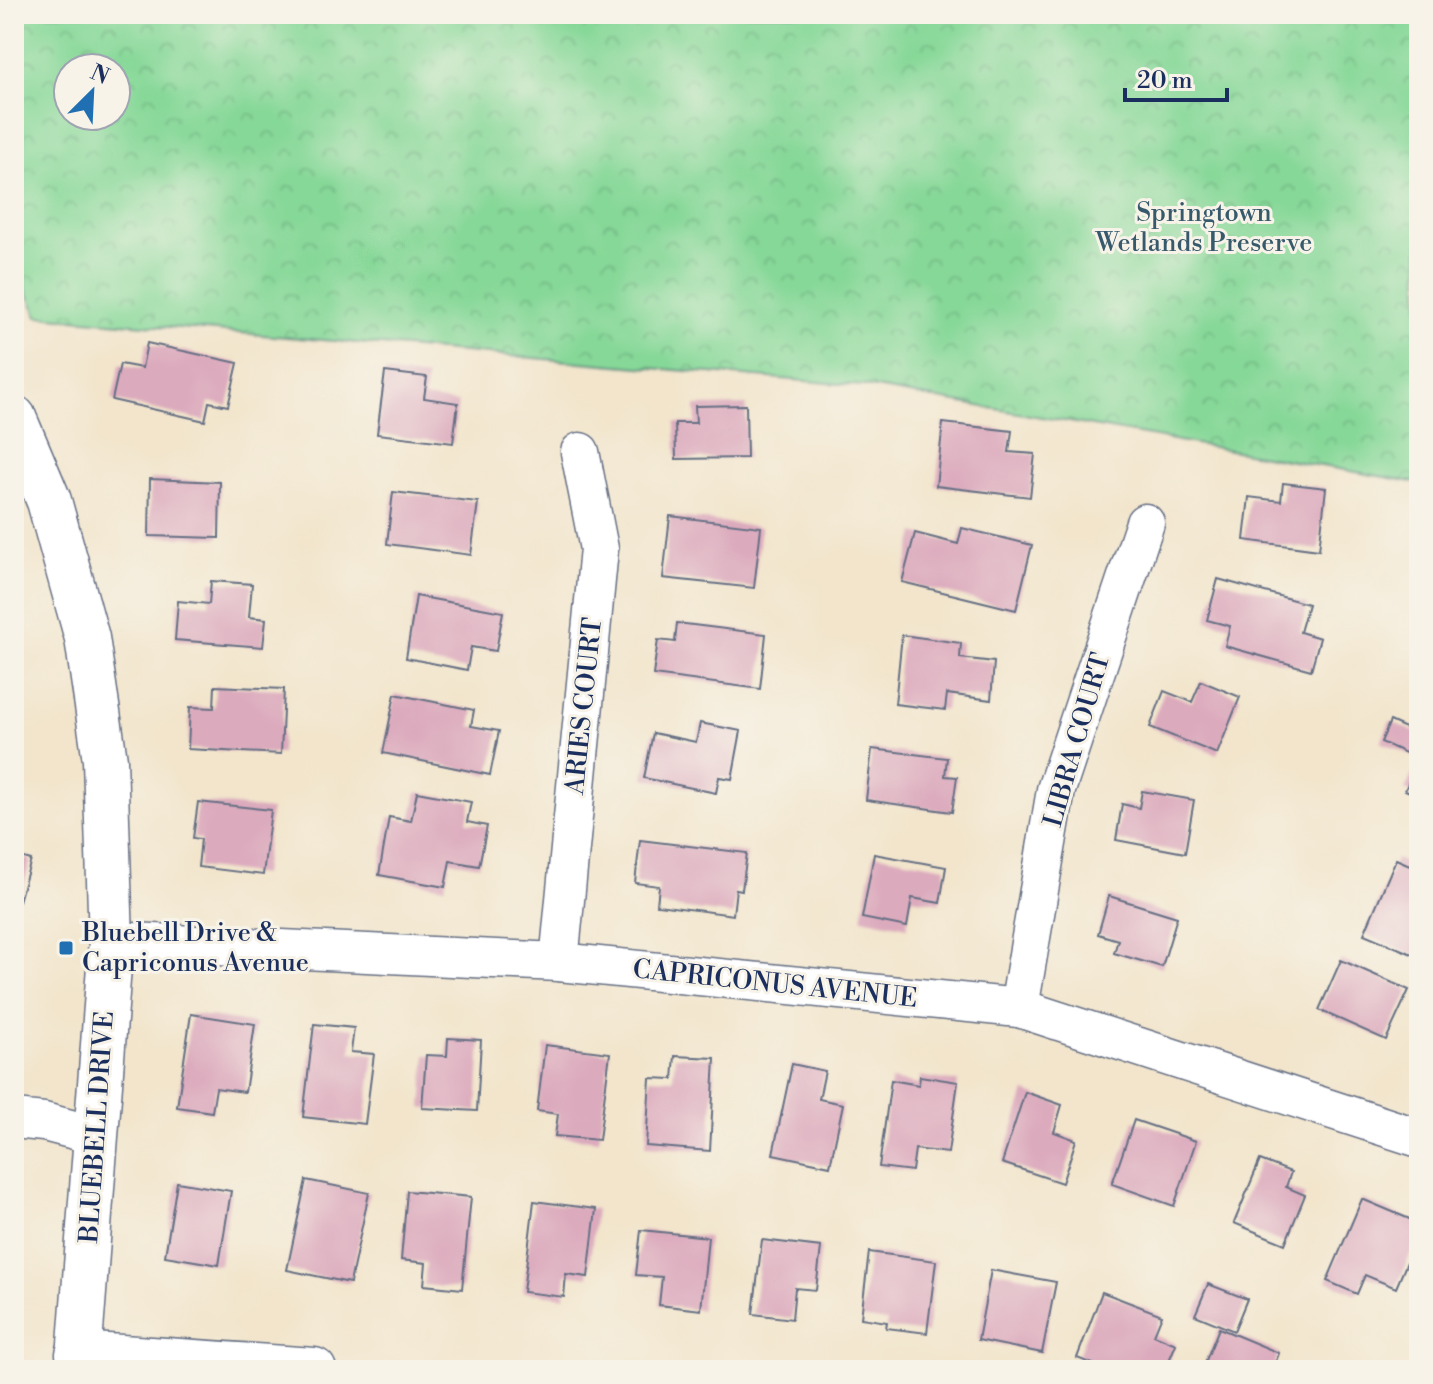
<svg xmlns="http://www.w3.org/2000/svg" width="1433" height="1384" font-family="'Libre Bodoni',serif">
<defs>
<pattern id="park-crowns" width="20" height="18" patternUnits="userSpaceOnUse" patternTransform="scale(2)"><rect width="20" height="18" fill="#86d898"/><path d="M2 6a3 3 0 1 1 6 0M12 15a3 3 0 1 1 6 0" fill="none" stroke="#73ba85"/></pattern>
</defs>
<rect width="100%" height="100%" fill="#f7f3e8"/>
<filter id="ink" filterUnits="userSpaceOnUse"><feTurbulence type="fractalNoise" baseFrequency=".0125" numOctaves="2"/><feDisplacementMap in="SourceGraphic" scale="16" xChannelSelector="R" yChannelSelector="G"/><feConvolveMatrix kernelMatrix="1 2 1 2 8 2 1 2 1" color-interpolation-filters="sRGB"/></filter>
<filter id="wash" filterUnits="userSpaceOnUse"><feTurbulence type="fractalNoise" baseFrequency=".006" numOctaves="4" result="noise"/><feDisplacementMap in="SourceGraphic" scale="32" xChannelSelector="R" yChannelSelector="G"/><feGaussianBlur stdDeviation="1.8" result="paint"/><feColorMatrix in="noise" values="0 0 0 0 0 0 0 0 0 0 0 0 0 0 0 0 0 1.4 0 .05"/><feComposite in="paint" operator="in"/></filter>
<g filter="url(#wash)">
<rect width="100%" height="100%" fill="#f2e5cc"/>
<path fill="url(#park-crowns)" stroke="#50847b" stroke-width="2" fill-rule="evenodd" d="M14,14h1405v469l-555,-97 -826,-70 -24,-51zM68,68h48v48h-48z"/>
<g id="blocks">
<g fill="#dcaabd">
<polygon points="147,343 238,363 228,406 209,402 205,421 112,400 120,364 142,368"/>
<polygon points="385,372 427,377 424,398 458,403 453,443 377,434"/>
<polygon points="746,405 747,458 676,459 675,423 696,423 695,406"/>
<polygon points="943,423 1012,431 1009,452 1035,454 1030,497 936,486"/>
<polygon points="150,479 220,482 219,538 149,536"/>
<polygon points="1283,483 1326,488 1319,550 1244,540 1249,497 1281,501"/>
<polygon points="393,492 478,502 471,555 387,544"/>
<polygon points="670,516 761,527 754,588 663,578"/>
<polygon points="962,528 1032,545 1016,610 902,582 915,533 958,544"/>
<polygon points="1218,579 1308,604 1300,632 1320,638 1311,670 1225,646 1230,626 1207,620"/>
<polygon points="211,581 252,584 249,617 266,619 263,647 175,640 178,601 209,604"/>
<polygon points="416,596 503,612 496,651 471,647 467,670 406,658"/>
<polygon points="677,623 766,634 760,689 653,675 658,640 675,642"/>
<polygon points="902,635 961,643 960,658 994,662 991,700 947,694 945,710 895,704"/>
<polygon points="1201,681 1240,697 1217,754 1150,727 1164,691 1192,702"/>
<polygon points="215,686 284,689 281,754 188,749 190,707 214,708"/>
<polygon points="395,694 474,710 471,726 499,731 490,775 383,753"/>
<polygon points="1390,721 1419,734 1419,759 1381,742"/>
<polygon points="700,723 741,731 732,779 719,777 716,793 644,778 653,733 696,742"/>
<polygon points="872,749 947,758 945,776 957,777 952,812 866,800"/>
<polygon points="1419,760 1419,796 1405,790"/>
<polygon points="1142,791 1194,800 1185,853 1116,840 1122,804 1139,808"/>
<polygon points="417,792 471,802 467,822 487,826 479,866 450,861 445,887 379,875 389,817 411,821"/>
<polygon points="198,802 271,810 263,875 198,867 201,839 193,838"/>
<polygon points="640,840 747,853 742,890 736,889 733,915 657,905 659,886 635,883"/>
<polygon points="874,854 946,867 940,903 912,898 907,927 862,918"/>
<polygon points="14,855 31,860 19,901 14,900"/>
<polygon points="1396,859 1419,869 1419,957 1364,934"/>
<polygon points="1109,896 1177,917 1162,967 1114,953 1118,940 1098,934"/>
<polygon points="1341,960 1409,990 1386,1040 1319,1010"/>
<polygon points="14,971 22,973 15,997 14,997"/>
<polygon points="191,1014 255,1024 245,1092 216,1088 212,1112 177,1107"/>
<polygon points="314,1024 354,1028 351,1052 374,1054 365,1124 303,1117"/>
<polygon points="448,1038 481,1040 477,1111 422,1108 426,1055 447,1056"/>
<polygon points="545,1045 610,1053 599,1140 555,1136 558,1114 537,1111"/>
<polygon points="675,1056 715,1058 710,1151 646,1146 650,1078 673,1079"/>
<polygon points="792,1064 825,1071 819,1099 843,1104 830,1166 773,1154"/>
<polygon points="920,1076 958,1082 948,1153 915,1149 912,1171 879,1167 891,1080 919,1085"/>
<polygon points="1025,1092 1062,1105 1054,1132 1076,1140 1062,1183 1002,1163"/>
<polygon points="1134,1120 1196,1141 1174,1206 1112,1184"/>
<polygon points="1260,1160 1291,1172 1286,1187 1305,1195 1285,1244 1234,1223"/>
<polygon points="306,1180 369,1193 350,1283 287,1270"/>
<polygon points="177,1182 231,1191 219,1265 165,1256"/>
<polygon points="407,1191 471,1197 462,1289 424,1285 426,1263 401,1260"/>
<polygon points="1362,1199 1419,1223 1419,1234 1396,1288 1365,1275 1357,1294 1327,1281"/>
<polygon points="534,1201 596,1209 588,1277 566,1274 564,1297 523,1292"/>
<polygon points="641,1230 708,1237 701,1310 659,1305 662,1277 636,1275"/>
<polygon points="762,1240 821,1247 816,1290 795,1288 792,1319 753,1314"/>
<polygon points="869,1252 936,1261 927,1333 886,1328 887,1322 861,1318"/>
<polygon points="991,1270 1056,1282 1042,1353 978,1340"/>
<polygon points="1208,1284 1247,1299 1234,1331 1195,1315"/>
<polygon points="1102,1292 1162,1315 1154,1335 1176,1344 1166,1368 1148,1361 1145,1370 1108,1370 1077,1358"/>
<polygon points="1219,1328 1279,1353 1273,1370 1202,1370"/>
</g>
</g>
</g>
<g filter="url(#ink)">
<use href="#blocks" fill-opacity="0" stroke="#666f84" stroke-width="2"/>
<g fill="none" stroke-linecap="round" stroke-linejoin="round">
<defs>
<g id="street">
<polyline points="111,941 559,962 1019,1008 1419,1138"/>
<polyline points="559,962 599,549 580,452"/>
<polyline points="1019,1008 1056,790 1145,523"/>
<polyline points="14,1119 44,1122 97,1136"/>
</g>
<g id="secondary">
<polyline points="14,418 49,501 87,638 105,760 111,941 78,1370"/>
<polyline points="78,1354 314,1370"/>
</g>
</defs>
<use href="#street" stroke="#666f84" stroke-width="41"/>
<use href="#secondary" stroke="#666f84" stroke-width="47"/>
<use href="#street" stroke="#fff" stroke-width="38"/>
<use href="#secondary" stroke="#fff" stroke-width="44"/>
</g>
</g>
<rect fill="#1f6fb2" stroke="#f7f3e8" stroke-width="3" x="58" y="940" width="16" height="16" rx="4"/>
<g text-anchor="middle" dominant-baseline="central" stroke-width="6" stroke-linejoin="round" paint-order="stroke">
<g font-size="26" fill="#36596c" stroke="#f7f3e8">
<text x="1204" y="213">Springtown<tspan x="1204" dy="30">Wetlands Preserve</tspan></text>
</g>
<g font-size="26" fill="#1b2f5e" stroke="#f7f3e8">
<text transform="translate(584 706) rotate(-84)">ARIES COURT</text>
<text transform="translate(1077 740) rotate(-74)">LIBRA COURT</text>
<text transform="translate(775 984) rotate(6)">CAPRICONUS AVENUE</text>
<text transform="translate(97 1127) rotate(-86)">BLUEBELL DRIVE</text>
</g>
<g font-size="26" fill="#1b2f5e" stroke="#f7f3e8" text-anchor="start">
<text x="82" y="933">Bluebell Drive &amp;<tspan x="82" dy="30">Capriconus Avenue</tspan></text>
</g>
</g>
<rect width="1433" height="1384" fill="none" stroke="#f7f3e8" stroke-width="48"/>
<g transform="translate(92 92) rotate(24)"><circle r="38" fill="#f7f3e8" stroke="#9fa5b1" stroke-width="2"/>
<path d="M0-6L14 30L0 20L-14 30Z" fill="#1f6fb2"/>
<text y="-12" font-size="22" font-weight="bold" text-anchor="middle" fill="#1b2f5e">N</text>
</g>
<path d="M1125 88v12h102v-12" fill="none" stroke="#1b2f5e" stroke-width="4"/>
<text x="1137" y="88" font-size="24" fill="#1b2f5e" stroke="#f7f3e8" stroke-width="6" paint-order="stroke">20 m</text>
</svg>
